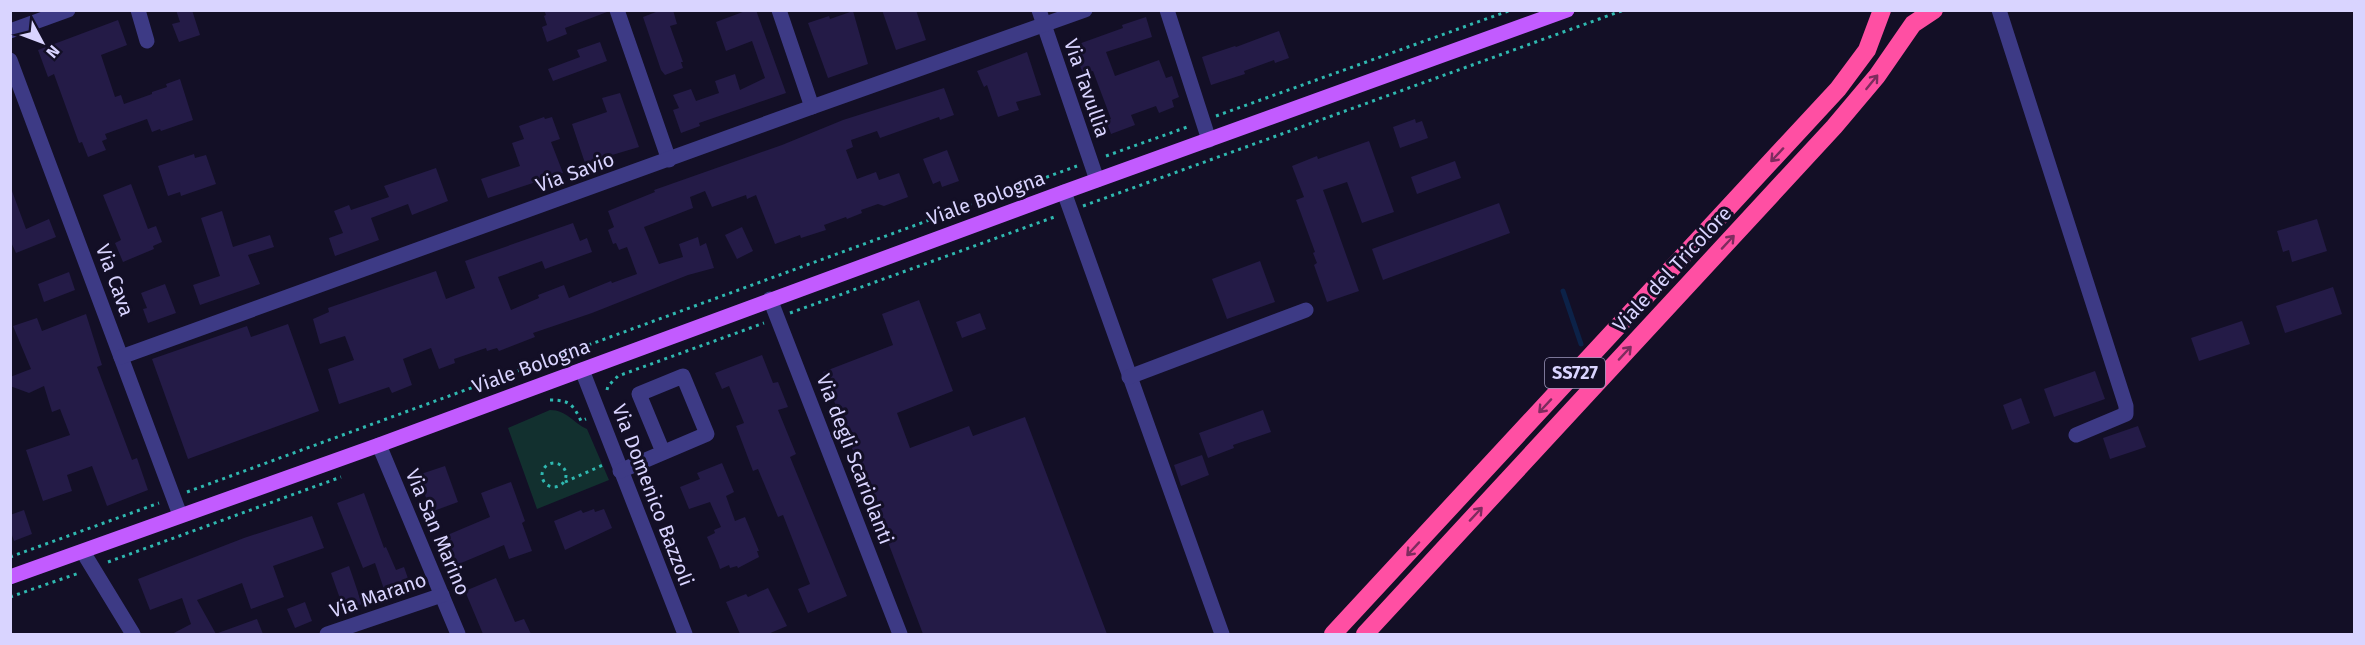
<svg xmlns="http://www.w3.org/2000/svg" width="2365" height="645" font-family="'Fira Sans',sans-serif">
<rect width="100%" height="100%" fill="#130f26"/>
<path fill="#12302f" d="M550,410c17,0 23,13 37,19l22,51 -72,29 -29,-81z"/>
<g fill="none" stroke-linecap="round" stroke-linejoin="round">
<polyline stroke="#0c2248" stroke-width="5" points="1563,291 1581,344"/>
</g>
<g fill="#241b47">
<polygon points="176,10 192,10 200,35 179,42 172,24 180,22"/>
<polygon points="544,10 607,10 607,12 565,28 567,34 547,42 542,27 547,25 544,16 546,15"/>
<polygon points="661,10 673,10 677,24 670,26 683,62 681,62 683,68 665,75 661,70 643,17"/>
<polygon points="748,10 756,10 786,93 699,123 700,126 681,133 673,110 679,108 673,95 691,89 696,101 719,93 715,81 735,74 740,90 765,78 752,41 726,51 716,22"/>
<polygon points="882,10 916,10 926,40 896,50"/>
<polygon points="853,11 868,64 828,78 808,23 829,16 830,19"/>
<polygon points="1146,17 1152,37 1106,52 1115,76 1159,60 1166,78 1172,76 1179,97 1172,100 1174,107 1159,113 1156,106 1131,115 1135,125 1111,134 1106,120 1111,119 1093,71 1083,74 1073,46 1123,28 1122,25"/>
<polygon points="118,20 127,45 101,55 115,97 121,95 124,104 152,94 152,92 167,87 166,84 180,79 193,120 161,131 160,129 152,132 147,119 105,134 107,139 102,141 106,150 88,157 82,142 79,143 54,74 48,77 38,50"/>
<polygon points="1279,31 1289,58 1275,63 1274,60 1244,71 1245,74 1211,85 1202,57 1235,46 1236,47"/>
<polygon points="600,42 607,61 553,81 548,69 580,57 577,50"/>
<polygon points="1027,52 1041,95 1016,102 1019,110 998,117 987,85 984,87 977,71"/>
<polygon points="944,88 954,115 940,120 939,117 880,138 877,131 851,140 853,147 846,150 857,179 876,172 879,180 899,173 908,197 884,206 878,204 861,210 862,213 847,219 846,217 824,225 826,230 801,238 800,235 775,244 756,195 747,199 746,195 712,207 705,191 690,197 693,208 644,227 659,264 683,257 679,244 698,237 700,246 706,243 714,268 688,275 592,313 533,333 535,337 499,351 497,348 487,351 486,348 454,359 455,363 439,369 431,348 403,359 412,385 392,393 389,387 339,404 328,369 354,360 345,336 320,344 313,319 329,312 328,308 436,271 446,299 475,288 465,261 573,223 580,241 587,238 592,252 545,269 542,261 498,277 511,310 539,298 538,295 564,285 569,298 611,281 612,283 637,274 627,247 619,250 616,243 613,244 608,230 614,227 608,211 655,192 654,190 782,145 843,120"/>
<polygon points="620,93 639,147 585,163 572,124 607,112 602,98"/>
<polygon points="544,117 545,119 552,117 560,139 551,142 563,173 488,198 481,179 520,166 512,143 524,139 519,126"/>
<polygon points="1415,119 1416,123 1422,121 1428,138 1400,148 1393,127"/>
<polygon points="1369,141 1394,212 1362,223 1347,182 1323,190 1359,291 1327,302 1314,265 1317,263 1313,253 1315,252 1296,200 1304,197 1292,166 1317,156 1318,159"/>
<polygon points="947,150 959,181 942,187 940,181 933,184 923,159"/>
<polygon points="194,154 195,158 206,155 216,184 181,196 180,192 168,196 158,166"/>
<polygon points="1455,161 1461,178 1417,194 1411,177"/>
<polygon points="436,168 448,201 412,215 408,204 371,218 379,240 335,256 329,238 343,233 334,211 349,205 351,210 389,197 384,186"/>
<polygon points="131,184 148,229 156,226 162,242 153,246 154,249 123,262 115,243 121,240 103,195"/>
<polygon points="10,191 12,191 26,229 49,219 56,237 16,253 10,240"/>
<polygon points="1499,203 1510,233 1383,280 1372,249"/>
<polygon points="222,211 233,247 270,235 274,247 248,255 260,284 200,305 193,285 220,276 201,218"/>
<polygon points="2317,219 2327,251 2292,262 2289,250 2283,252 2277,231"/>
<polygon points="742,227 753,251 737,259 725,235"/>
<polygon points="1260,261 1275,302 1227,319 1212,279"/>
<polygon points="69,272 75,290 44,302 38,284"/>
<polygon points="165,284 176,313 148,323 143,309 147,308 141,293"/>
<polygon points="2333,287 2342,314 2285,333 2276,306"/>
<polygon points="919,300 953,391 897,413 910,448 969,426 973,436 1025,417 1107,634 923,634 823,372 893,345 882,314"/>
<polygon points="980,313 986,329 962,338 956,322"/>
<polygon points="86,314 102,365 97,367 132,460 137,458 148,490 107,506 92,466 67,475 72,491 43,501 26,450 70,435 60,409 52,412 44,386 29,393 10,386 10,377 31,369 13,326 37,318 42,331"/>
<polygon points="2242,321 2250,344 2199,361 2191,338"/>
<polygon points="288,324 319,411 188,459 152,359 247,326 251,337"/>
<polygon points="762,355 773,383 778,382 788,407 778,410 796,454 790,457 847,596 808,613 798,589 810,584 783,515 778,517 758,469 753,471 736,426 744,423 729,386 722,389 715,373"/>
<polygon points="2095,371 2105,399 2054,417 2044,389"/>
<polygon points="2021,398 2030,423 2012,430 2003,405"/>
<polygon points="1263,410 1271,432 1233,445 1234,448 1208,458 1199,433"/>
<polygon points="2138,426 2146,447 2110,459 2103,438"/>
<polygon points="1202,455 1209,475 1181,486 1174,465"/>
<polygon points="722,463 734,492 726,496 735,521 745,517 759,551 757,551 759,557 738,568 737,566 730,568 729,565 720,569 718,563 707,537 715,533 714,530 721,527 710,502 689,509 680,487 700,479 697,473"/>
<polygon points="445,466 458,502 431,512 418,475"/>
<polygon points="511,482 525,521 522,523 532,551 509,559 504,545 454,566 445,536 490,517 481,493"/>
<polygon points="364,493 384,548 386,547 396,570 404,567 411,587 386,595 375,563 363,568 337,503"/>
<polygon points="594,509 595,512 604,509 612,528 565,550 554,521 581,510 583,513"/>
<polygon points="24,510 32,534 14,541 10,530 10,515"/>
<polygon points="312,516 324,548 273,566 284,597 251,609 242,583 197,600 216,634 172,634 191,624 182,598 150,610 138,579 244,538"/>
<polygon points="349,566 362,604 344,610 331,573"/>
<polygon points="496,578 515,622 524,619 531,634 483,634 465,591"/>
<polygon points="768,588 787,626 768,634 740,634 726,602 746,594 748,597"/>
<polygon points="305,602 312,621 295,628 287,609"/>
<polygon points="257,619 263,634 218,634 218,633"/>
</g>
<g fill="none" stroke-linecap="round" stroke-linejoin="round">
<g stroke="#2fb8b0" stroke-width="3" stroke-dasharray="3 4.5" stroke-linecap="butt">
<polyline points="1216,116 1511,10"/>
<polyline points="1106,156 1190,126"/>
<polyline points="1083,206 1624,10"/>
<polyline points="790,313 1057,216"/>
<polyline points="607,390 608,386 618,376 764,323"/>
<path d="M550,400c19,0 23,4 31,21l5,-2"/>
<circle cx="554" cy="475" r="12"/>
<polyline points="565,482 603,465"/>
<polyline points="187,492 1077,166"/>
<polyline points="10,557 159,503"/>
<polyline points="108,562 341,477"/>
<polyline points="10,597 79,573"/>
</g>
<g stroke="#3d3a85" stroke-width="15">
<polyline points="138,10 147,41"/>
<polyline points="617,10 669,160"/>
<polyline points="779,10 812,107"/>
<polyline points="1039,10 1097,180"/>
<polyline points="1167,10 1209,140"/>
<polyline points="1999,10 2126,406 2126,414 2076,435"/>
<polyline points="10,31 68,10"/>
<polyline points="10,60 180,515"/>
<polyline points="1064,192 1222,634"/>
<polyline points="770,299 900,634"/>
<polyline points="121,357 812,107 1085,10"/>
<polyline points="582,370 685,634"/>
<polyline points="1129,377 1306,310"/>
<polyline points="379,445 458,634"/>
<polyline points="620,471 707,434 683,376 639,394 663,452"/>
<polyline points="83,552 133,634"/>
<polyline points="327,634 442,595"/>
</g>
<polyline stroke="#c25bff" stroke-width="15" points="10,577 379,445 1064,192 1567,10"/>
<g stroke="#ff4fa3" stroke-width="18">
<polyline points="1333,634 1838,89 1867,50 1882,10"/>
<polyline points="1365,634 1834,127 1877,76 1913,24 1934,10"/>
</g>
</g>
<defs><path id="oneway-shaft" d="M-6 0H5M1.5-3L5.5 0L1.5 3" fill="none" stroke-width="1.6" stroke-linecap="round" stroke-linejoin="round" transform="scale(1.5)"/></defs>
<g stroke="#7d2c5e">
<use href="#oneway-shaft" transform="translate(1872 82) rotate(-51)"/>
<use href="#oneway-shaft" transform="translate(1777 155) rotate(133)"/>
<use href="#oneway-shaft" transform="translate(1728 242) rotate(-47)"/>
<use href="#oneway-shaft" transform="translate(1625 353) rotate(-47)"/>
<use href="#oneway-shaft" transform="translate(1545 406) rotate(133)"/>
<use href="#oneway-shaft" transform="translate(1476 514) rotate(-47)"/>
<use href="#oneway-shaft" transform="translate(1413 549) rotate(133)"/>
</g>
<g text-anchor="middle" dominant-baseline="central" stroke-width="6" stroke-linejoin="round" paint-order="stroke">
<rect fill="#130f26" stroke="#9e99be" stroke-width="1.5" x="1545" y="358" width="60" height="30" rx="4.5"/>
<g font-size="18" font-weight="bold" fill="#d9d4ff">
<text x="1575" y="373">SS727</text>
</g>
<g font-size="20" fill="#d9d4ff" stroke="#130f26">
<text transform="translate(1087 88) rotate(71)">Via Tavullia</text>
<text transform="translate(575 172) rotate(-20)">Via Savio</text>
<text transform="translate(986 198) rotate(-20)">Viale Bologna</text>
<text transform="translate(1672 269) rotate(-47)">Viale del Tricolore</text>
<text transform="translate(115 280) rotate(70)">Via Cava</text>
<text transform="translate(531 366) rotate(-20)">Viale Bologna</text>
<text transform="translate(855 459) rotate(69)">Via degli Scariolanti</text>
<text transform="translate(653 495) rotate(69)">Via Domenico Bazzoli</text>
<text transform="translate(438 532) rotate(67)">Via San Marino</text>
<text transform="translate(378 595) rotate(-19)">Via Marano</text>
</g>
</g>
<rect width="2365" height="645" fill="none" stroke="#d9d4ff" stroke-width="24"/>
<g transform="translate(42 42) rotate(131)" stroke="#130f26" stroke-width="4.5" paint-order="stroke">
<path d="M0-4.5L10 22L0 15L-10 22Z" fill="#d9d4ff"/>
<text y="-9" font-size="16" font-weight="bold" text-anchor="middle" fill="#d9d4ff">N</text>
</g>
</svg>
